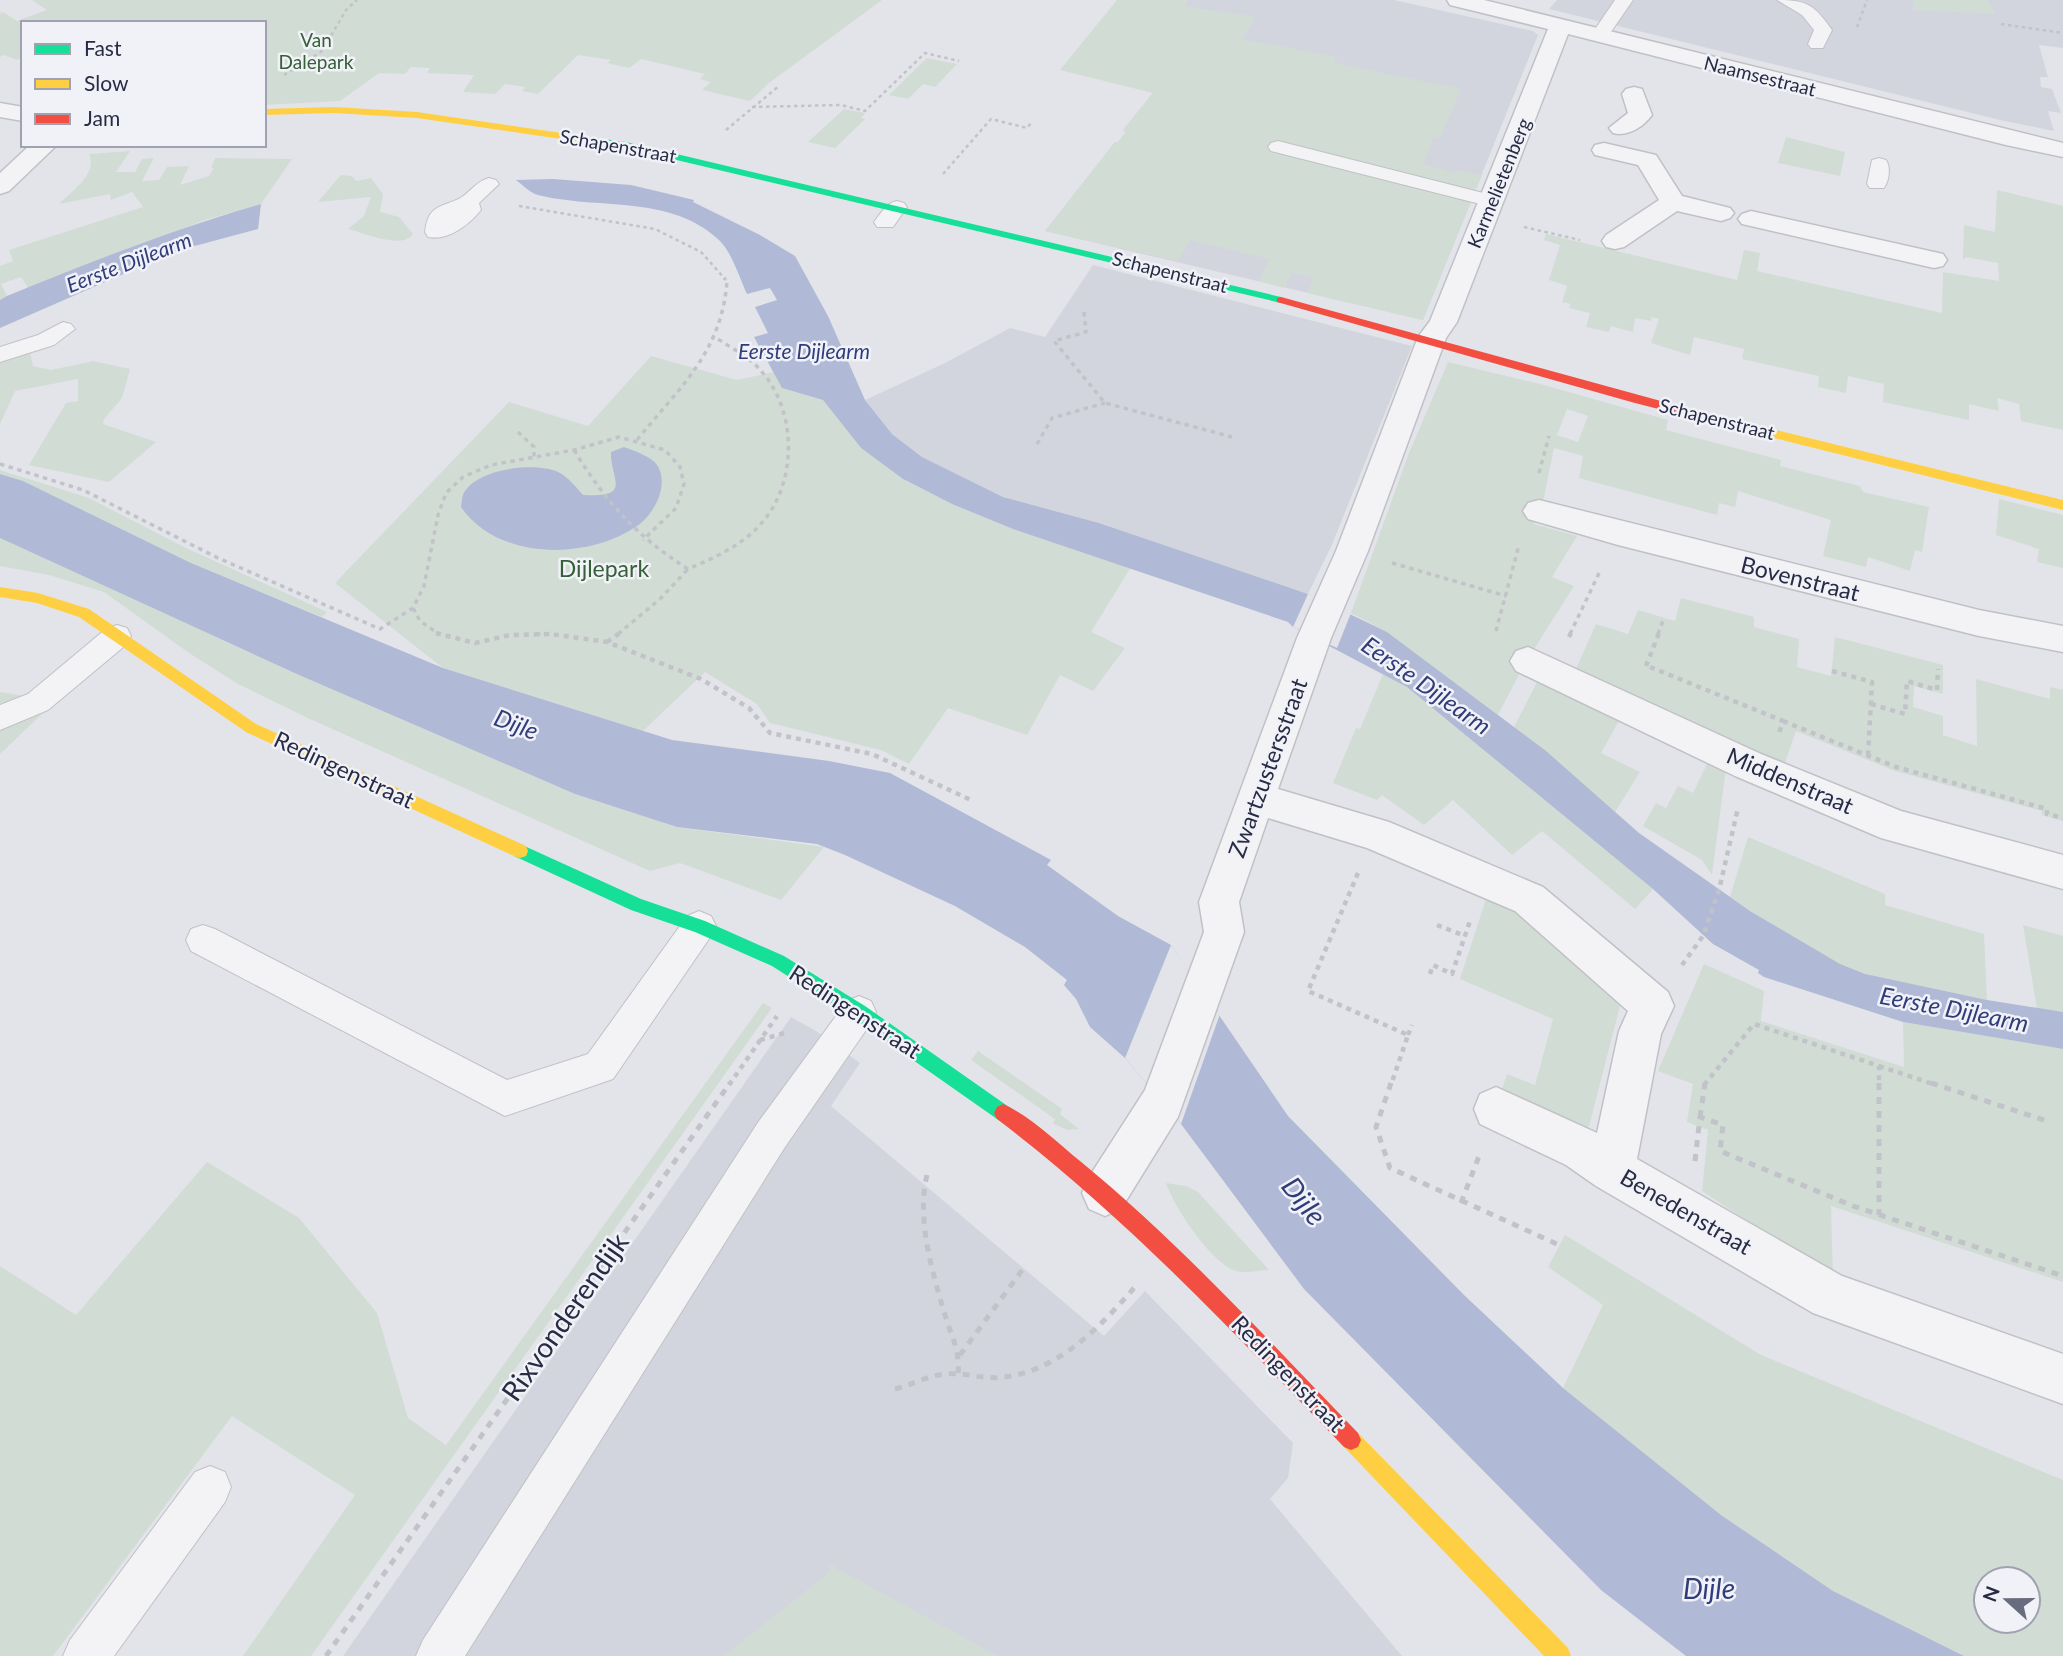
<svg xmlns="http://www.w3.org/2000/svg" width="2063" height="1656" font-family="Lato,sans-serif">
<rect width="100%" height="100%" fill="#e3e4e9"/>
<g fill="#d3d5de">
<path d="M1188,0H1394L1533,31L1538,35L1423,320L1045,231L1115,142H1118L1126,132L1123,130L1153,93L1140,89L1143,68Z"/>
<path d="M1557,0H2063V48L2039,45L2048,77H2040L2041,87L2052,89L2061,113L2048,111L2054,131L2000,120L1549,9Z"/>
<path d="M1093,265L1412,346L1331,547L1308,594L1099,523L1003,497L922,457L892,434L865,400L945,363L1010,328L1045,337Z"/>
<path d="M791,1017L816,1031L860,1063L831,1106L1104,1336L1145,1291L1293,1443L1288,1478L1270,1499L1402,1656H343Z"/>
</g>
<g fill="#d1dcd4" fill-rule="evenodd">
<path d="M32,0H882L769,83L750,101L702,90L711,82L700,79L705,74L641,59L629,68L607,63L611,60L578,55L538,94L522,91L526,87L505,84L495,94L463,92L474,75L427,73L430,68L411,67L405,74L379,73L340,101L264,105V23H23V56L17,60L4,55L0,57V13L3,12L17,21L47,10Z"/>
<path d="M1117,0H1188L1185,6L1256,17L1242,39L1337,57L1334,63L1461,89L1440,138L1434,137L1423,164L1455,173L1457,170L1482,175L1423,320L1307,293L1314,278L1292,273L1284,288L1259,281L1269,259L1190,240L1178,261L1045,231L1115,142H1118L1126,132L1123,130L1153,93L1060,70Z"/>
<path d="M1914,0H1987L1996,14L1912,10Z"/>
<path d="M927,58L957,64L935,87L923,84L908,99L889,95Z"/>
<path d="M844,109L865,113L861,118L865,119L835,148L808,142Z"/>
<path d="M1786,137L1845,152L1840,176L1778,163Z"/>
<path d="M130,151L116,172H135L142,159L154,158L142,181L159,180L167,167L189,166L180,185L209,176L214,168H211L215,158L292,159L261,204L205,220L28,288L21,277L1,284L7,296L0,300V266L13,261L9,250L143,207L132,192L111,200L110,194L59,204C72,191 98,174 89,154Z"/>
<path d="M341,175L351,176L357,181L371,178L383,194L380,212L399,217L413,234C401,250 365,233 348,229L364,216L371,197L318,202Z"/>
<path d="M1997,190L2063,206V430L2021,421L2019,404L1997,398L1999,411L1969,404V420L1883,402L1884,384L1848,376L1846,393L1818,387L1819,376L1742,359L1744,349L1694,337L1690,355L1651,343L1659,319L1651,317V321L1635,318L1633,332L1611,326L1609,332L1586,327L1590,313L1569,308L1571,304L1562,302L1567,286L1549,280L1560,245L1544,240L1546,234L1737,280L1744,250L1760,253L1757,271L1942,313L1943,272L1999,281L1998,263L1966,257L1963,260V256L1964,225L1995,232Z"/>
<path d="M30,353L33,366L51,370L93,361L130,369L122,398L104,419L103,424L156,442L109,482L29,465L66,403L78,401V379L15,391L0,424V363Z"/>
<path d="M651,356L737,380L774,372L782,388L823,400L861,448L906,481L952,504L1013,529L1131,567L1091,632L1125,648L1093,691L1060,675L1027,735L948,708L909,764L881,750L770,723L757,704L705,672L643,731L443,668L335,583L509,402L588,426Z"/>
<path d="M1448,362L1540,384L1668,420L1666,430L1781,460L1780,466L1860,486L1863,492L1929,507L1922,552L1915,550L1910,571L1868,557L1866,567L1823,556L1831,520L1738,491L1735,507L1719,503L1717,515L1579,478L1583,456L1554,448L1544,497L1534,524L1577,536L1552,577L1574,586L1524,665L1498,715L1387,632L1351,613L1409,453ZM1567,409L1588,416L1578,442L1557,435Z"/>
<path d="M0,470L89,498L186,548L327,612L322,617L191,563L23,481L0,474Z"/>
<path d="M1999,499L2063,515V568L2037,562L2039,549L1996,535Z"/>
<path d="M0,538L299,675L575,794L677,827L824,847L781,900L680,863L650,871L310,719L238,684L189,653L104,592L49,575L0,566Z"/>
<path d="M1681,598L1754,617V627L1799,639L1797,667L1831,676L1835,637L1943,665V694L1914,686L1913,707L1943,716V735L1977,746L1976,679L2050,699V687L2063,690V821L2042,815V811L1895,771L1796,731L1784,766L1575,671L1596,624L1628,634L1638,610L1675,621Z"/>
<path d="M1383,674L1407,687L1653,889L1635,909L1542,831L1512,855L1453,800L1424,825L1382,795L1377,800L1333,783L1356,728L1360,729Z"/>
<path d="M1539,678L1621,717L1601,753L1640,772L1615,812L1514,727Z"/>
<path d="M0,692L31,697L47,709L0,754Z"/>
<path d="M1709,760L1726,768L1712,875L1702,860L1643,826L1656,803L1666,808L1678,786L1693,793Z"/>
<path d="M1748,837L1885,894V905L1984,934L1987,1000C1947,991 1904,986 1865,974C1825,962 1765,921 1730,897Z"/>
<path d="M1486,899L1520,913L1621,1002L1587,1134L1500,1095L1507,1074L1535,1085L1553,1019L1460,979Z"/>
<path d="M2023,925L2063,936V1012L2037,1009Z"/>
<path d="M1704,964L1764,991L1761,1021L1904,1067L1903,1022L2063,1049V1282L1831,1206L1833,1277L1702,1191L1708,1130L1687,1122L1693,1084L1658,1071Z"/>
<path d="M763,1003L772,1008L311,1656H243L355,1495L232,1416L53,1656H0V1266L76,1315L207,1162L299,1218L377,1313L408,1418L446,1445Z"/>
<path d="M978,1051L1062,1109L1060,1114L1079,1129L1068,1130L1053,1124L1055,1119L971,1060Z"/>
<path d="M1166,1183L1186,1186L1198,1192L1269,1270C1259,1270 1245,1274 1236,1271C1211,1263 1174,1207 1166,1183Z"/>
<path d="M1565,1235L1761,1355L2063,1480V1656H1964L1833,1591L1721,1515L1563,1388L1603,1305L1548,1267ZM1986,1579H2028V1621H1986Z"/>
<path d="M829,1565H837L836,1568L998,1656H724L831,1571Z"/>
</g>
<g fill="#b0b9d5">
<path d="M553,179L631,185L694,200L693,202L760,235L795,256L828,316L865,400L892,434L922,457L1003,497L1099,523L1308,594L1387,632L1546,751L1639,833L1750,911L1840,964L1865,974L1987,1000L2063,1012V1049L1903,1022L1764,977L1758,973L1759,970L1713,944L1653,889L1407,687L1293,627L1288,622L1013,529L952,504L903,479L861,448L823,400L782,388L754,337L768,333L755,307L777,300L770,288L747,294C740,279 732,253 720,241C672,194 597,210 538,195C530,193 523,185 516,180Z"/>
<path d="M261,204L258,229L176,251L0,328V300L7,296C90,262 174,229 261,204Z"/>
<path d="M624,447C634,451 651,456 657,465C670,484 654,515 637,526C586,561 497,560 461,507C462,501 462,495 465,491C480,468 535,462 558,472C568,477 576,487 583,495C634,498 610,479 611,452Z"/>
<path d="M0,474L23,481L191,563L443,668L672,740L829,761L890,773L1051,860L1047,865L1118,916L1171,945L1288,1116L1464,1295L1563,1388L1721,1515L1833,1591L1964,1656H1686L1601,1590L1304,1289L1181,1124L1125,1058L1090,1027L1076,999L1064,985L1067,980L1025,947L955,906L845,855L817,844L677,827L575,794L299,675L0,538Z"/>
</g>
<g fill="#e3e4e9">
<path d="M1308,594L1351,613L1337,648L1293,627Z"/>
<path d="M1171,945L1220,1014L1181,1124L1125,1058Z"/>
</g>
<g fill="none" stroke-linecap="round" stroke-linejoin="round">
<g stroke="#c0c1c7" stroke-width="2">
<g id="lane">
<path d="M1615,0H1633L1606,39H1594L1591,35Z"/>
<path d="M1777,0C1808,0 1814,5 1832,30L1823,48H1811L1808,44L1814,30L1802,15Z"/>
<path d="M1278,141L1499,197L1502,201L1499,205L1492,207L1271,151L1268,147L1271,143Z"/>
<path d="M1879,158L1886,160C1891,167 1889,181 1884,188H1870L1867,184L1872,160Z"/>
<path d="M489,178L496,180L499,184L479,203L481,210C469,225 448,241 428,237L425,232C428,203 443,208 462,197C472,190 477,181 489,178Z"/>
<path d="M897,201L904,203L907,207L893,227H877L874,222C881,213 886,203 897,201Z"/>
<path d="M63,322L71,324L75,329L54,345L0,362V347L38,335Z"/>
<path d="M117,625L127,628L131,636L127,644L48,710L0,730V705L28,694L107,628Z"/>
<path d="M699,911L711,916L716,926L711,936L613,1079L505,1116L191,951L186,940L191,929L203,925L215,929L507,1080L588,1054L687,916Z"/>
<path d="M859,996L871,1001L876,1012L871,1023L785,1147L465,1656H416L423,1640L759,1121L847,1001Z"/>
<path d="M210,1466L225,1472L231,1487L225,1502L114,1656H63L70,1640L195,1472Z"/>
</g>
</g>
<g stroke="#c0c1c7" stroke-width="3">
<g id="street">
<path d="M1447,0H1484L2063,143V157L2006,145L1568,34L1457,322L1446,338L1368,551L1331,638L1278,789L1389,822L1543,887L1668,992L1674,1006L1661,1034L1637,1159L1842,1276L2063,1354V1404L1813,1313L1596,1186L1566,1165L1480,1124L1474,1109L1480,1094L1496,1087L1597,1133L1619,1031L1628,1011L1515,911L1367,848L1268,818L1239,902L1244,932L1178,1117L1121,1209L1105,1216L1089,1209L1082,1193L1089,1177L1145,1090L1204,932L1199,902L1297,638L1336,551L1418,337L1430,321L1548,29L1450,5Z"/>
<path d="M1634,87L1642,89L1652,115C1643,127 1628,137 1613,133L1609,128L1628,113L1622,94L1626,89Z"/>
<path d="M0,103L23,107V121L0,117Z"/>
<path d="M1604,143L1656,155L1682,196L1730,208L1734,213L1730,218L1721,221L1677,211L1624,247L1615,249L1606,247L1602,241L1606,235L1659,200L1638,165L1595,155L1592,150L1595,145Z"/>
<path d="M30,145H57L9,191L0,194V173Z"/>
<path d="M1751,211L1934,252L1943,254L1947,260L1943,266L1934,268L1742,224L1738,219L1742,214Z"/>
<path d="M1539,500L1979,610L2063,626V652L1979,636L1618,545L1528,519L1523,511L1528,503Z"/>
<path d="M1528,647L1761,754L1901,811L2063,855V889L1881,838L1735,776L1516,671L1510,661L1516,651Z"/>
</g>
</g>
<g stroke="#c1c3c9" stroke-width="2.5" stroke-dasharray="3.5 3.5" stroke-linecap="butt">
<path d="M2001,24L2063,33"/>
<path d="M1857,27L1867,0"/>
<path d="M284,75L322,51L346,10L357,0"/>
<path d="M752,107L841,105L865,111L925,53L959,61"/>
<path d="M726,130L779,86"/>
<path d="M943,174L991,119L1027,128L1032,122"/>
<path d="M519,206L655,229L701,252L726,280"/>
<path d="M1524,227L1580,240"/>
</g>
<g stroke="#c1c3c9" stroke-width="3.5" stroke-dasharray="4.5 4.5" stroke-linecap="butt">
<path d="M1084,312L1086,332L1054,341L1105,403L1232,437"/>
<path d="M518,432L534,447V458"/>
<path d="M637,440C679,388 722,352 727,281L724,278"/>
<path d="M1037,444L1052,418L1105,403"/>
<path d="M574,450C606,502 636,536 688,569C714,558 741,546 760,525C797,485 798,413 762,372C750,357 731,348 715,337"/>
<path d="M0,464L83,490L218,558L380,629L413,608L424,586L438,515L446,493L463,477L491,465L574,450L619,437L665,450L680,467L684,484L676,508L643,540"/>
<path d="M1539,473L1549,436"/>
<path d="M1392,563L1506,596"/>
<path d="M413,608L420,621L439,634"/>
<path d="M1496,631L1519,545"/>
<path d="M536,634H554"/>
<path d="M618,634L660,599L688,569"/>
<path d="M1570,634L1601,569"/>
<path d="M1658,634L1664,618"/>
</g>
<g stroke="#c1c3c9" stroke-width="4.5" stroke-dasharray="5 5" stroke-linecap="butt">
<path d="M436,633L475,643L510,635L551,634L607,642L701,679L749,708L770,733L872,754L973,801"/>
<path d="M1569,637L1571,633"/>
<path d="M607,642L620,633"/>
<path d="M1646,666L1659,633"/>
<path d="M1650,667L1783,721L1779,733"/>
<path d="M1832,671L1872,682L1868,756"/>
<path d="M1871,704L1905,714L1907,681L1937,690L1938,669"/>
<path d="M1783,721L1896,767L2047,809V814L2063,818"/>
<path d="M1358,873L1308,991L1408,1035L1391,1085"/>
<path d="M1437,925L1465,936"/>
<path d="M1682,965L1703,936L1719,890L1738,808"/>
<path d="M1430,974L1433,965L1452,974L1470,921"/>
<path d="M1408,1035L1412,1025"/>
<path d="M760,1040L788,1032"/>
<path d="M1879,1066L1936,1085"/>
<path d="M729,1085L777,1016"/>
<path d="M1704,1085L1754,1024L1879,1066V1085"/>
</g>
<g stroke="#c1c3c9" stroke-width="5" stroke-dasharray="7 7" stroke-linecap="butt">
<path d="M1391,1083L1376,1127L1390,1168L1559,1245"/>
<path d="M1879,1083V1215"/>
<path d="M1931,1083L2050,1122"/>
<path d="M1700,1117L1705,1083"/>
<path d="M1695,1161L1700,1117L1723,1125L1720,1151L1853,1206L2063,1276"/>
<path d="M927,1175C916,1220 933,1275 946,1318C953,1341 960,1350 958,1375"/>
<path d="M1461,1203L1479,1156"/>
<path d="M960,1355L1023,1269"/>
<path d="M895,1389C912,1385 929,1375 946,1374C966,1372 983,1380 1005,1377C1059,1370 1100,1327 1134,1288"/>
<path d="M326,1656L730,1083"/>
</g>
<use href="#lane" fill="#f3f3f5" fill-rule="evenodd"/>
<use href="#street" fill="#f3f3f5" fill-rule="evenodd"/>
<g fill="#16e098" fill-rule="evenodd">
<path d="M589,137L626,142L1281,297L1287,300L1281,303L626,148L585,142L584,140Z"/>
<path d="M520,844L641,899L705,921L784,956L865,1006L1009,1107L1012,1113L1009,1119L1003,1122L997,1119L853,1018L772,966L695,932L631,910L514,856L512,851L514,846Z"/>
</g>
<g fill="#ffcf43" fill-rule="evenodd">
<path d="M334,107L417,112L589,137L594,140L589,143L417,118L334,113L264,115V109Z"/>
<path d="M1686,408L2063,500V510L1682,415V409Z"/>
<path d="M0,587L38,593L89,609L256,724L526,846L528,851L526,856L520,858L514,856L246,732L79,617L37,603L0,597Z"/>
<path d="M1351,1430L1358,1433L1568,1648L1571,1656H1544L1344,1447L1341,1440L1344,1433Z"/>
</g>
<g fill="#f24e42" fill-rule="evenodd">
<path d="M1281,297L1690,409L1692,412L1686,416L1635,403L1277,302V298Z"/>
<path d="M1003,1104C1029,1115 1058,1143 1080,1161C1180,1243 1268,1340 1358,1433L1361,1440L1358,1447L1351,1450L1344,1447C1233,1332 1125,1216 997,1119L994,1113L997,1107Z"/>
</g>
</g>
<g text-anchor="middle" stroke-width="5" stroke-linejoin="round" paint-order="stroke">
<g font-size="19" fill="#356038" stroke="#f1f2f8">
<text x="316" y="47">Van<tspan x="316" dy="22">Dalepark</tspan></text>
</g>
<g font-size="19" fill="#282b44" stroke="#f1f2f8">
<text transform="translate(1760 76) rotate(14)" y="7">Naamsestraat</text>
<text transform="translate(618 146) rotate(10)" y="7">Schapenstraat</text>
<text transform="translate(1499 183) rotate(-68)" y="7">Karmelietenberg</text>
<text transform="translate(1170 272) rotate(14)" y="7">Schapenstraat</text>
<text transform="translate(1717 419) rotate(14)" y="7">Schapenstraat</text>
</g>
<g font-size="21" font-style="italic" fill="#303d7a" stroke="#f1f2f8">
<text transform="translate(129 263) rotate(-21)" y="7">Eerste Dijlearm</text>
<text x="804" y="359">Eerste Dijlearm</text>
</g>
<g font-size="23" fill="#356038" stroke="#f1f2f8">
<text x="604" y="577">Dijlepark</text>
</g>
<g font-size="23" fill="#282b44" stroke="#f1f2f8">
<text transform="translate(1800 579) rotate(14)" y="8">Bovenstraat</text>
<text transform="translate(1268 768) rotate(-70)" y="8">Zwartzustersstraat</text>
<text transform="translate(344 770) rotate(25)" y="8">Redingenstraat</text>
<text transform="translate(1790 781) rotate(23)" y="8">Middenstraat</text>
<text transform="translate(855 1012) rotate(33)" y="8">Redingenstraat</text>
<text transform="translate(1686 1212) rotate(30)" y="8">Benedenstraat</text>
<text transform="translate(1288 1374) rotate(46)" y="8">Redingenstraat</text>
</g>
<g font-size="24" font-style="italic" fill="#303d7a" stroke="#f1f2f8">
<text transform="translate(1426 686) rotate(35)" y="8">Eerste Dijlearm</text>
<text transform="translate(516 725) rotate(21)" y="8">Dijle</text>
<text transform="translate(1954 1010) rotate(11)" y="8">Eerste Dijlearm</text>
</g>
<g font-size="28" font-style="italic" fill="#303d7a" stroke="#f1f2f8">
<text transform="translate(1304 1201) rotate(52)" y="10">Dijle</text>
<text x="1709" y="1599">Dijle</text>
</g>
<g font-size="28" fill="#282b44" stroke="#f1f2f8">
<text transform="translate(565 1317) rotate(-55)" y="10">Rixvonderendijk</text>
</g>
</g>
<rect x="21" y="21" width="245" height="126" fill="#f1f2f8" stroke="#a1a2b0" stroke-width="2"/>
<rect x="35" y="44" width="35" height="10" fill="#16e098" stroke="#a1a2b0" stroke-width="2"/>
<text x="84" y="56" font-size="21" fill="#282b44">Fast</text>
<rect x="35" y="79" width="35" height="10" fill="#ffcf43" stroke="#a1a2b0" stroke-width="2"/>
<text x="84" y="91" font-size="21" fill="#282b44">Slow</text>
<rect x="35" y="114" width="35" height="10" fill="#f24e42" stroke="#a1a2b0" stroke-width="2"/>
<text x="84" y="126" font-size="21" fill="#282b44">Jam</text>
<g transform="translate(2007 1600) rotate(291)"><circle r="33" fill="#f1f2f8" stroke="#a1a2b0" stroke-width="2"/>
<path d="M0-5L12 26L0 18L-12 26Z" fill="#696c7e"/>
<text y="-10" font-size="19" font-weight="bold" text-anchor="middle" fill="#282b44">N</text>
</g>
</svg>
